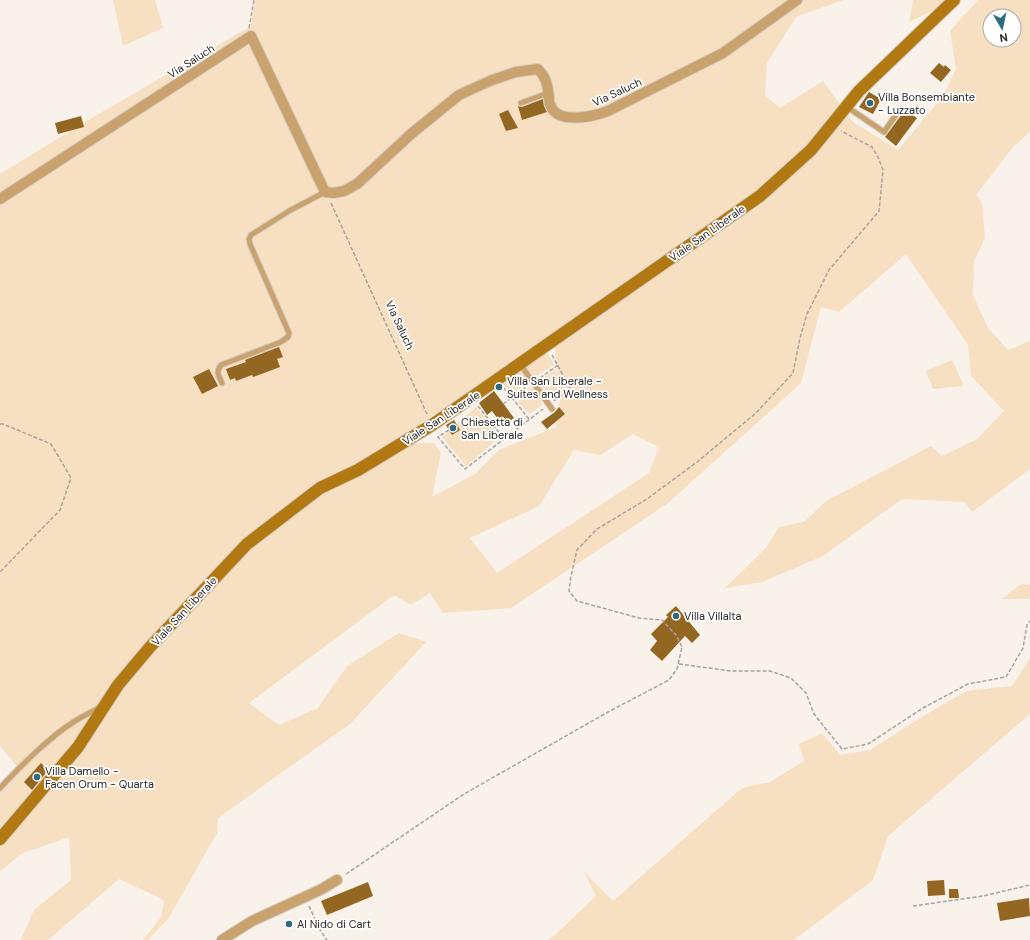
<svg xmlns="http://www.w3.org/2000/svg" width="1030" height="940" font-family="'DM Sans',sans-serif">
<rect width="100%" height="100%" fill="#f9f2ea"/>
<g fill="#f7dfc1" fill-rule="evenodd">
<path d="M113,0H155L163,28L123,46Z"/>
<path d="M255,0H843L796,17L767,63L765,96L780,108L823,81L853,122L898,150L943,96L956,69L950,31L978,0H1030V132L1013,147L976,195L982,202L985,238L974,261L973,295L988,328L1008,350L1030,341V469L972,512L965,502L902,499L823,556L762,582L725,588L766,548L779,527L804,522L826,501L931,446L942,456L977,439L1004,411L971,376L968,345L906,254L839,312L821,307L801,383L668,503L511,608L443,613L430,593L411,605L394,595L249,703L279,725L318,708L347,666L399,633L426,642L350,724L218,818L217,833L168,919L148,940H143L161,917L164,900L119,879L48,940H21L34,910L71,880L69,837L21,854L0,872V789L19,769L0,746V174L95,116L251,26ZM990,16H1014V40H990ZM553,334L558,373L555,369L536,383L549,399L561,391L556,427L499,450L475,474L432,497L441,453L434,443L401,444L432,425L429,418L426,419L442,410L452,411ZM633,434L659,447L649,473L497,573L470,538L539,506L574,450L600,455Z"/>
<path d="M913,0H944L938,8L909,22Z"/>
<path d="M546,350L554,365L535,377L526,368V363Z"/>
<path d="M952,360L964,386L933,389L926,371Z"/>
<path d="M517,371L520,372L521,371L528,382L515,392L513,391H509L501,382Z"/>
<path d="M531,387L543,404L530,414L519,404V399L518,397Z"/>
<path d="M476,407L500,437L466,466L442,437Z"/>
<path d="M1021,584L1030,585V597L1029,599H1002Z"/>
<path d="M1030,658V714L888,836L873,880L794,940H548L554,936L596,896L584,872L613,901L742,788L770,782L804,761L799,744L822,733L840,755L870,750L925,715L966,691L1012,686Z"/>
</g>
<g fill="#936722">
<path d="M939,63L944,67L945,65L951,70L941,82L930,73Z"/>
<path d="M869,92L881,99L873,114L859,107Z"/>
<path d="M543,99L544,106L547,112L522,120L518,106L522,107Z"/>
<path d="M508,110L518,128L506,131L499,114Z"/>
<path d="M905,110L917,118L896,146L885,137Z"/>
<path d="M81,116L84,127L58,134L55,123Z"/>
<path d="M279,347L283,357L277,359L280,367L253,377L252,375L236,381L235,378L230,380L226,369L246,362L245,360Z"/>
<path d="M209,369L218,386L202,394L193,377Z"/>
<path d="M494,391L514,418L503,426L492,411L487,415L479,403Z"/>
<path d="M559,407L565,414L547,429L541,422L555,412Z"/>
<path d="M454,420L460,430L452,435L446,425Z"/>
<path d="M676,606L700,635L692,643L685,636L662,661L650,650L657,641L651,634L668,617L666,615Z"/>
<path d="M41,763L48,770L32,790L24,782Z"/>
<path d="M944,880L945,895L928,896L927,881Z"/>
<path d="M368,882L373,896L327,915L321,901Z"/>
<path d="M949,889H958L959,898H949Z"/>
<path d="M1029,898L1030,916L1000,921L997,903Z"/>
</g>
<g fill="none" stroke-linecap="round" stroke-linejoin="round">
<g stroke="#d4cdc6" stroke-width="7">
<g id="lane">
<path d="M521,103L548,93"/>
<path d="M847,107L884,132L898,112"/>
<path d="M520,364L552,409"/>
<path d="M222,383C218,375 216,371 221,365L281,342L288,337L289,333L250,244L249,239L251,235L289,211L325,192"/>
<path d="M0,788C21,766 49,737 75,721C83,716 92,712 100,707"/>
</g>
</g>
<g stroke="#d4cdc6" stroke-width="12">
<g id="street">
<path d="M0,199L251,36L325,192L333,193L344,191L357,184L411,134L459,95L492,80L516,72L538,69C547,79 547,84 549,97C549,100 549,104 551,106C558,125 595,116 608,111L723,53L797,0"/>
<path d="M222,940L252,921L320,890L337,880"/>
</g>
</g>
<g stroke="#d4cdc6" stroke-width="14">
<path id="secondary" d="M0,839L78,747L118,685L150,647L247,544L320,488L358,470L432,425L760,196L811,150L859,91L954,0"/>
</g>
<g stroke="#a8a39d" stroke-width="1.5" stroke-dasharray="4 2" stroke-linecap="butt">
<path d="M249,28L254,0"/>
<path d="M331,203L427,414"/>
<path d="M552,355L570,388L554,401"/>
<path d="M540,378L558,365"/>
<path d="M504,388L529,419"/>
<path d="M503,404L528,386"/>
<path d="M478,406L504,439"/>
<path d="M0,424H3L51,444L71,478L60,510L0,572"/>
<path d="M449,430L438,437L465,469L543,409"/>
<path d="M679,664L731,671H770L791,678L806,693L814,714L842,749L868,744L923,708L968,684L1006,677L1023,648L1027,625L1030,621"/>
<path d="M346,874L464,794L608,712L669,680L677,669L682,647L676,635L662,620L639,618L577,601L569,591L571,576L577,550L597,529L647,499L697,462L756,413L793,373L800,338L807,314L829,270L879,211L883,170L878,157L872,147L841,131"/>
<path d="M309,906L320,930L327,940"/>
<path d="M913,906L983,896L1030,885"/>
</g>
<use href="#lane" stroke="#c9a26d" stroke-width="5"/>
<use href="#street" stroke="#c9a26d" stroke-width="10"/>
<use href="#secondary" stroke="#b27812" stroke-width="12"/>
</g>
<g fill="#2d6b81" stroke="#fff" stroke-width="1.5">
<circle cx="870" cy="103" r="4"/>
<circle cx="499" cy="387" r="4"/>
<circle cx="453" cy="428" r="4"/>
<circle cx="676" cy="616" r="4"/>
<circle cx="37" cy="777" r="4"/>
<circle cx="289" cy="924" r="4"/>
</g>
<g text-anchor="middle" stroke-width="3.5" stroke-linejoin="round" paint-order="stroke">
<g font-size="11" fill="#292623" stroke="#fff">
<text transform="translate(191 61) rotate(-33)" y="4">Via Saluch</text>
<text transform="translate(617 92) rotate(-25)" y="4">Via Saluch</text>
<text transform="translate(707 233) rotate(-35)" y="4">Viale San Liberale</text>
<text transform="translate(400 325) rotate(65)" y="4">Via Saluch</text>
<text transform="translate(441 418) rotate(-33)" y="4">Viale San Liberale</text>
<text transform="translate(184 611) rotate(-47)" y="4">Viale San Liberale</text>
</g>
<g font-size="11" fill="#292623" stroke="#fff" text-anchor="start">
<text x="878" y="101">Villa Bonsembiante<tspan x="878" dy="13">- Luzzato</tspan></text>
<text x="507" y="385">Villa San Liberale -<tspan x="507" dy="13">Suites and Wellness</tspan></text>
<text x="461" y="426">Chiesetta di<tspan x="461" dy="13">San Liberale</tspan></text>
<text x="684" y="620">Villa Villalta</text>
<text x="45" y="775">Villa Damello -<tspan x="45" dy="13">Facen Orum - Quarta</tspan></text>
<text x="297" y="928">Al Nido di Cart</text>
</g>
</g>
<g transform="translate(1002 28) rotate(171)"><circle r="19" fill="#ffffff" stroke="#a9a8a7"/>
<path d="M0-3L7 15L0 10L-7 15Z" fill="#2d6b81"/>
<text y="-6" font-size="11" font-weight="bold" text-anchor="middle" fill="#292623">N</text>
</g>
</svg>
